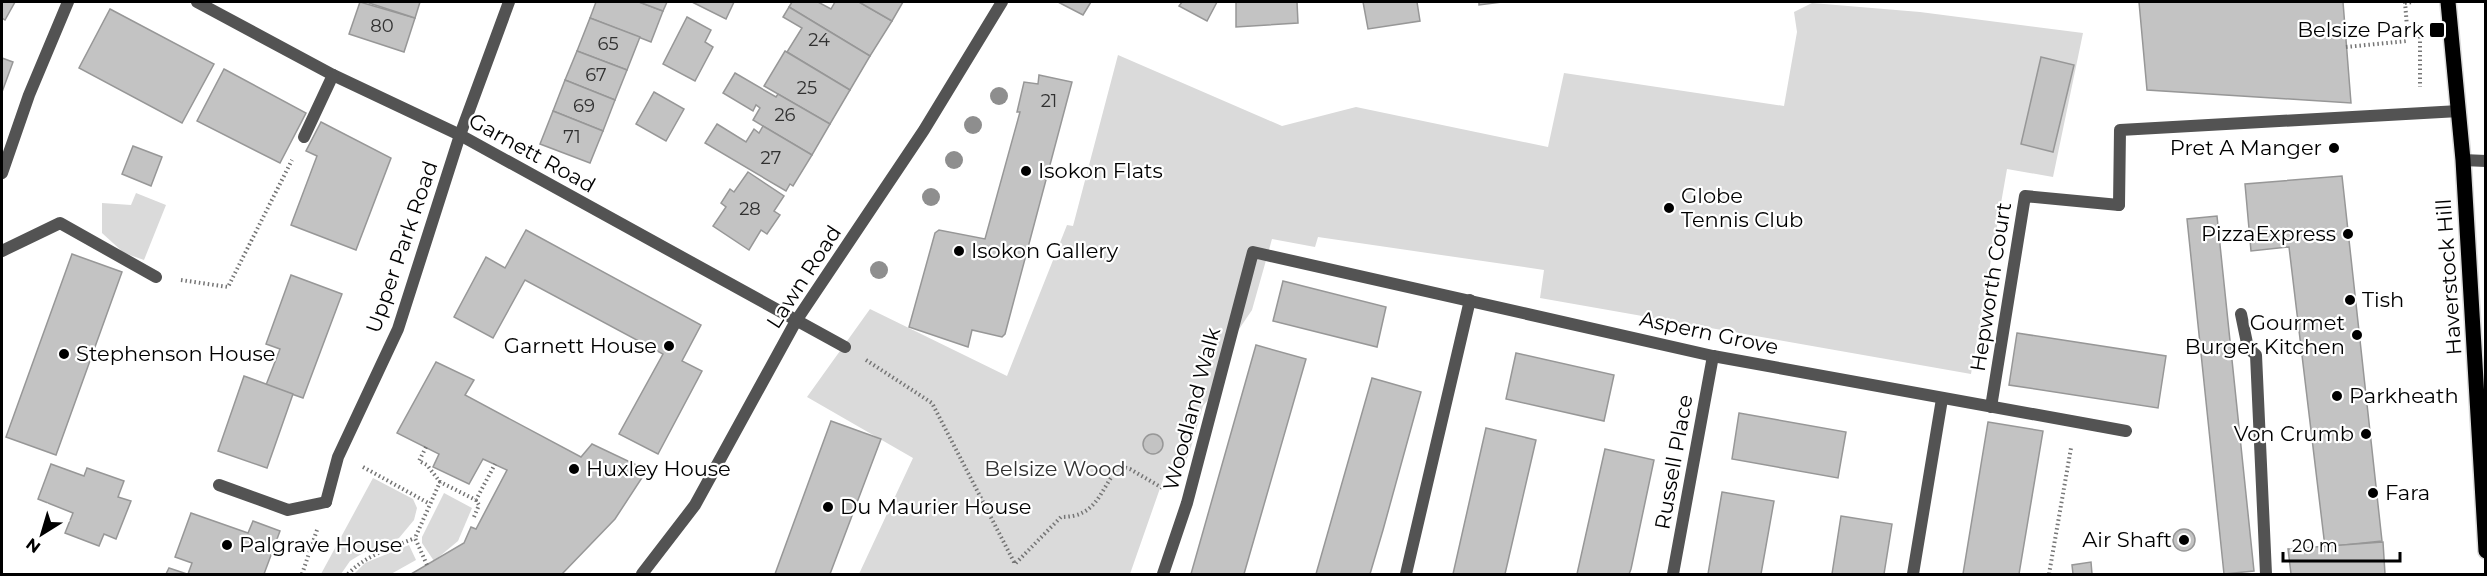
<svg xmlns="http://www.w3.org/2000/svg" width="2487" height="576" font-family="Montserrat,sans-serif">
<rect width="100%" height="100%" fill="#fff"/>
<g fill="#dadada">
<path d="M1812,3L1920,12L2083,33L2053,177L2007,169L1971,374L1540,298L1544,270L1318,237L1315,247L1272,239L1252,310L1229,344L1217,388L1203,406L1189,454L1183,466L1165,474L1130,574H859L913,458L807,397L870,309L1007,376L1067,225L1073,226L1118,55L1282,126L1356,107L1548,147L1564,73L1784,106L1797,32L1794,12Z"/>
<path d="M136,193L166,205L144,260L124,253L102,233V203L131,205Z"/>
<path d="M373,478L413,499L417,508L414,520L399,538L363,553L350,561L341,574H321Z"/>
<path d="M444,493L472,508L458,541L434,561L422,543V537Z"/>
<path d="M409,545L416,560L391,574H354L365,563Z"/>
</g>
<g fill="#c3c3c3" stroke="#979797" stroke-width="1.5">
<path d="M2,2H15L5,20L2,18Z"/>
<path d="M360,2L415,18L404,52L349,34Z"/>
<path d="M366,2H420L415,18Z"/>
<path d="M596,2H639L663,11L651,42L590,18Z"/>
<path d="M639,2H667L663,11Z"/>
<path d="M692,2H734L726,19Z"/>
<path d="M792,2H818L831,9L835,2H859L892,21L870,56L789,7Z"/>
<path d="M859,2H903L892,21Z"/>
<path d="M1058,2H1091L1083,15Z"/>
<path d="M1182,2H1217L1207,21L1179,6Z"/>
<path d="M1236,2H1297L1298,23L1236,27Z"/>
<path d="M1363,2H1417L1420,21L1368,29Z"/>
<path d="M1479,2H1502L1479,5Z"/>
<path d="M2139,2H2343L2351,103L2147,90Z"/>
<path d="M789,7L870,56L850,90L787,52L802,28L783,17Z"/>
<path d="M110,9L214,64L182,123L79,68Z"/>
<path d="M687,17L711,30L705,42L713,47L695,81L663,64Z"/>
<path d="M590,18L640,37L627,70L577,51Z"/>
<path d="M577,51L627,70L615,100L565,80Z"/>
<path d="M785,51L850,90L830,124L764,86Z"/>
<path d="M2041,57L2074,65L2053,152L2021,144Z"/>
<path d="M2,58L13,62L2,92Z"/>
<path d="M224,69L306,113L280,163L197,121Z"/>
<path d="M735,73L776,97L778,94L830,124L812,155L753,120L760,108L756,105L753,111L723,93Z"/>
<path d="M1039,75L1072,82L1005,334L1002,337L972,330L968,347L909,327L935,233L939,230L985,239L1020,112H1017L1024,82L1038,84Z"/>
<path d="M565,80L615,100L603,131L553,111Z"/>
<path d="M654,92L684,109L666,141L636,124Z"/>
<path d="M553,111L603,131L590,163L540,144Z"/>
<path d="M321,122L391,158L356,250L291,225L317,156L306,151Z"/>
<path d="M717,124L746,142L754,129L759,133L763,126L812,155L793,186L790,184L786,191L705,143Z"/>
<path d="M133,146L162,157L151,186L122,174Z"/>
<path d="M748,172L784,196L774,211L780,215L767,234L761,230L749,250L713,226L726,207L721,203L730,189L734,192Z"/>
<path d="M2342,176L2382,541L2325,547L2289,247L2251,251L2245,184Z"/>
<path d="M2217,216L2254,571L2224,574L2187,219Z"/>
<path d="M526,230L701,325L682,361L702,371L658,454L619,434L663,354L525,280L493,338L454,317L486,257L505,268Z"/>
<path d="M72,254L122,272L56,455L6,437Z"/>
<path d="M291,275L342,294L303,398L266,385L280,349L266,344Z"/>
<path d="M1283,281L1386,307L1377,347L1273,321Z"/>
<path d="M2017,333L2166,356L2158,408L2009,385Z"/>
<path d="M1256,345L1306,359L1244,574H1191Z"/>
<path d="M1516,353L1614,375L1604,421L1506,399Z"/>
<path d="M436,362L474,380L465,395L581,457L592,444L647,470L615,519L562,574H411L464,543L471,527L476,529L507,470L483,459L469,484L433,467L439,454L397,433Z"/>
<path d="M244,376L293,394L267,468L218,451Z"/>
<path d="M1372,378L1421,392L1383,530L1370,574H1316Z"/>
<path d="M1739,413L1846,432L1838,478L1732,459Z"/>
<path d="M831,421L881,439L830,574H775Z"/>
<path d="M1988,422L2043,431L2019,574H1963Z"/>
<path d="M1486,428L1536,440L1505,574H1453Z"/>
<circle cx="1153" cy="444" r="10"/>
<path d="M1605,449L1654,460L1631,569L1629,574H1577Z"/>
<path d="M51,464L84,476L87,468L124,481L118,497L131,501L116,539L104,534L99,546L65,533L73,513L38,499Z"/>
<path d="M1722,492L1774,501L1761,574H1708Z"/>
<path d="M191,513L248,533L253,521L280,531L264,574H188L192,563L175,557Z"/>
<path d="M1841,516L1892,524L1884,574H1832Z"/>
<circle cx="2184" cy="540" r="11"/>
<path d="M2383,542L2385,574H2291L2288,549Z"/>
<path d="M2091,562L2092,574H2073L2072,565Z"/>
<path d="M169,568L187,574H166Z"/>
</g>
<g fill="none" stroke-linecap="round" stroke-linejoin="round">
<g stroke="#dbdbdb" stroke-width="18">
<path id="primary" d="M2448,2L2463,160L2486,551"/>
</g>
<g stroke="#757575" stroke-width="4" stroke-dasharray="1.5 3" stroke-linecap="butt">
<path d="M2405,2L2407,27H2420"/>
<path d="M2405,3L2414,2"/>
<path d="M2420,28V87"/>
<path d="M2346,47L2407,41"/>
<path d="M181,280L228,287L292,160"/>
<path d="M866,360L932,403L1015,564L1061,517C1099,517 1099,489 1120,466L1130,469L1164,489"/>
<path d="M426,447L419,461L427,465L440,482"/>
<path d="M363,467L430,504"/>
<path d="M474,517L479,505L476,500"/>
<path d="M427,565L415,538L440,482L476,500L495,464"/>
<path d="M302,574L317,530"/>
<path d="M348,574C366,555 391,548 415,538"/>
<path d="M2049,574L2071,448"/>
</g>
<g stroke="#535353" stroke-width="12">
<path d="M2119,205L2120,130L2459,111"/>
<path d="M2241,314L2248,348L2256,355L2266,574"/>
<path d="M219,485L288,510L326,502"/>
</g>
<g stroke="#535353" stroke-width="12">
<path d="M197,2L333,75L460,135L845,347"/>
<path d="M304,137L333,75"/>
<path d="M2463,160L2486,161"/>
<path d="M2,173L29,95L68,2"/>
<path d="M2,251L60,223L156,277"/>
<path d="M1991,407L2025,196L2119,205"/>
<path d="M326,502L338,457L398,329L460,135L509,2"/>
<path d="M642,574L695,505L796,321L924,130L1002,2"/>
<path d="M1163,574L1187,503L1253,252L1713,356L2126,431"/>
<path d="M1406,574L1470,300"/>
<path d="M1673,574L1713,356"/>
<path d="M1913,574L1942,399"/>
</g>
<use href="#primary" stroke="#000" stroke-width="15"/>
</g>
<g fill="#8e8e8e">
<circle cx="999" cy="96" r="9"/>
<circle cx="973" cy="125" r="9"/>
<circle cx="954" cy="160" r="9"/>
<circle cx="931" cy="197" r="9"/>
<circle cx="879" cy="270" r="9"/>
</g>
<g fill="#000" stroke="#fff" stroke-width="2">
<rect x="2429" y="22" width="16" height="16" rx="3"/>
<circle cx="2334" cy="148" r="6"/>
<circle cx="1026" cy="171" r="6"/>
<circle cx="1669" cy="208" r="6"/>
<circle cx="2348" cy="234" r="6"/>
<circle cx="959" cy="251" r="6"/>
<circle cx="2350" cy="300" r="6"/>
<circle cx="2357" cy="335" r="6"/>
<circle cx="669" cy="346" r="6"/>
<circle cx="64" cy="354" r="6"/>
<circle cx="2337" cy="396" r="6"/>
<circle cx="2366" cy="434" r="6"/>
<circle cx="574" cy="469" r="6"/>
<circle cx="2373" cy="493" r="6"/>
<circle cx="828" cy="507" r="6"/>
<circle cx="2184" cy="540" r="6"/>
<circle cx="227" cy="545" r="6"/>
</g>
<g text-anchor="middle" stroke-width="4.5" stroke-linejoin="round" paint-order="stroke">
<g font-size="18" fill="#313131">
<text x="382" y="32">80</text>
<text x="819" y="46">24</text>
<text x="608" y="50">65</text>
<text x="596" y="81">67</text>
<text x="807" y="94">25</text>
<text x="1049" y="107">21</text>
<text x="584" y="112">69</text>
<text x="785" y="121">26</text>
<text x="572" y="143">71</text>
<text x="771" y="164">27</text>
<text x="750" y="215">28</text>
</g>
<g font-size="21" fill="#000" stroke="#fff" text-anchor="start">
<text x="2424" y="37" text-anchor="end">Belsize Park</text>
<text x="2322" y="155" text-anchor="end">Pret A Manger</text>
<text x="1038" y="178">Isokon Flats</text>
<text x="1681" y="203">Globe<tspan x="1681" dy="24">Tennis Club</tspan></text>
<text x="2336" y="241" text-anchor="end">PizzaExpress</text>
<text x="971" y="258">Isokon Gallery</text>
<text x="2362" y="307">Tish</text>
<text x="2345" y="330" text-anchor="end">Gourmet<tspan x="2345" dy="24">Burger Kitchen</tspan></text>
<text x="657" y="353" text-anchor="end">Garnett House</text>
<text x="76" y="361">Stephenson House</text>
<text x="2349" y="403">Parkheath</text>
<text x="2354" y="441" text-anchor="end">Von Crumb</text>
<text x="586" y="476">Huxley House</text>
<text x="2385" y="500">Fara</text>
<text x="840" y="514">Du Maurier House</text>
<text x="2172" y="547" text-anchor="end">Air Shaft</text>
<text x="239" y="552">Palgrave House</text>
</g>
<g font-size="21" fill="#000" stroke="#fff">
<text transform="translate(532 153) rotate(29)" y="7">Garnett Road</text>
<text transform="translate(402 247) rotate(-71)" y="7">Upper Park Road</text>
<text transform="translate(804 277) rotate(-57)" y="7">Lawn Road</text>
<text transform="translate(2449 277) rotate(-94)" y="7">Haverstock Hill</text>
<text transform="translate(1991 287) rotate(-81)" y="7">Hepworth Court</text>
<text transform="translate(1709 333) rotate(12)" y="7">Aspern Grove</text>
<text transform="translate(1192 409) rotate(-75)" y="7">Woodland Walk</text>
<text transform="translate(1674 462) rotate(-80)" y="7">Russell Place</text>
</g>
<g font-size="21" fill="#313131" stroke="#fff">
<text x="1055" y="476">Belsize Wood</text>
</g>
</g>
<rect width="2487" height="576" fill="none" stroke="#000000" stroke-width="6"/>
<g transform="translate(42 534) rotate(217)" stroke="#ffffff" stroke-width="4.5" paint-order="stroke">
<path d="M0-4.5L10 22L0 15L-10 22Z" fill="#000000"/>
<text y="-9" font-size="16" font-weight="bold" text-anchor="middle" fill="#000000">N</text>
</g>
<path d="M2283 552v9h117v-9" fill="none" stroke="#000000" stroke-width="3"/>
<text x="2292" y="552" font-size="18" fill="#000000" stroke="#ffffff" stroke-width="4.5" paint-order="stroke">20 m</text>
</svg>
